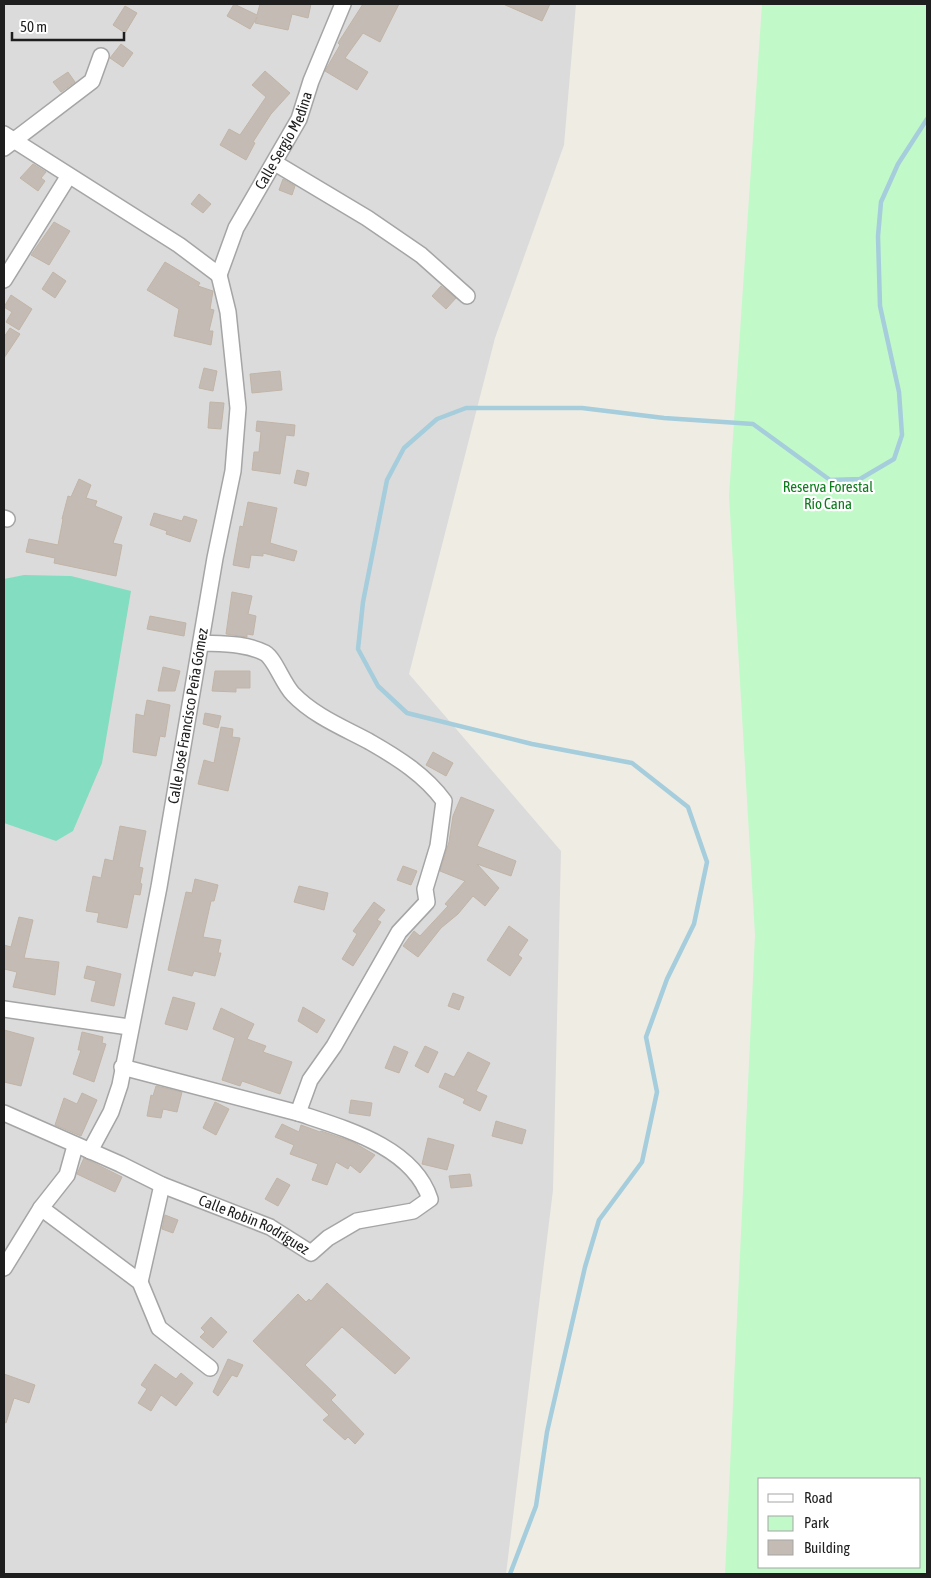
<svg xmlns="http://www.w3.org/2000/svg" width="931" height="1578" font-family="'Asap Condensed',sans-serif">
<rect width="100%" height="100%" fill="#efece4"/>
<path fill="#dcdbdb" d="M4,4H576L564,145L495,338L409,674L561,851L553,1190L506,1574H4Z"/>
<path fill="#c2f9c9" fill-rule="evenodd" d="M762,4H927V1574H725L755,935L729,496ZM760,1479H920V1567H760Z"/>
<path fill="#83ddc0" d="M24,575L71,576L131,591L102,763L73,831L56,841L4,823V579Z"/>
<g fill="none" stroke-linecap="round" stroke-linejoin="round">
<path stroke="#a5cddc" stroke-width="4.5" d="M510,1574L536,1506L547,1432L585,1267L599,1220L642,1162L657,1092L646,1037L667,979L694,924L707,862L688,807L632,763L532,744L407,713L378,686L358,649L363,602L387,480L404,448L437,419L466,408H582L664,418L753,424L830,480L860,479L894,459L902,435L899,392L880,306L878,236L881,202L898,164L927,119"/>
</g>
<g fill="#c4bcb4" stroke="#c1b4a7">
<path d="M234,4L257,15L260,4H311L308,18L292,14L288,30L255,23L257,17L250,29L227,16Z"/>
<path d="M363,4H399L380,42L363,33L345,58L368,72L357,90L325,71L340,45L338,43Z"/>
<path d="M503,4H550L542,21Z"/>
<path d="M125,6L137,13L125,33L113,25Z"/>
<path d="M121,44L133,53L123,67L110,58Z"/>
<path d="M265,71L290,93L271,114L253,142L255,143L246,160L220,145L229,129L240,135L266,97L252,85Z"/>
<path d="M68,72L75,82L61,92L53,82Z"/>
<path d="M33,164L46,172L41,178L45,181L38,191L20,178Z"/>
<path d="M283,179L295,186L292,195L279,190Z"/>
<path d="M199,194L211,204L203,213L191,204Z"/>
<path d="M54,222L70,231L49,265L31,255Z"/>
<path d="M165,262L200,283L198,286L213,291L210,309L214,310L209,331H213L211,345L174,336L179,309L147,290Z"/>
<path d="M53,272L66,281L55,298L42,289Z"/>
<path d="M441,286L456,298L446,309L432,296Z"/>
<path d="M11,295L32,309L19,330L6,322L12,312L4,307Z"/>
<path d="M10,328L20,334L4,358V337Z"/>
<path d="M204,368L217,371L213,391L199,388Z"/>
<path d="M280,371L282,390L252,393L250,374Z"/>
<path d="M210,402L224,403L221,429L208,428Z"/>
<path d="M257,421L295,425L294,436L286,435L280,474L252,470L254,452H259L261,432L256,431Z"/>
<path d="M297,470L309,473L306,486L294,483Z"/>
<path d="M79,479L91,485L86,498L97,501L95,506L122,517L113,543L122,545L116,576L54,563L55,558L26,552L29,539L58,545L63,519H62L68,496L71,497Z"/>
<path d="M248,502L277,508L270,543L297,551L294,561L263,553V556L251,555L249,568L233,565L240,526L243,527Z"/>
<path d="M154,513L182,521L184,516L197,520L190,542L166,534L167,531L150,525Z"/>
<path d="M232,592L252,596L248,614L256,616L253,635L247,634V637L226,634Z"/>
<path d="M150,616L186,623L184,636L147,629Z"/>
<path d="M163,667L180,671L175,691H158Z"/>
<path d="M215,671H250V688H236V692L212,691Z"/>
<path d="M147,700L170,705L165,737L160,736L156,756L133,752L136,714L144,716Z"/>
<path d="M205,713L221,716L218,728L203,724Z"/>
<path d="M221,727L233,729L232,737L240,738L228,791L198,784L204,760L214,763Z"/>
<path d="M433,752L453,763L446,776L426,765Z"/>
<path d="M461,797L494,810L477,846L516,861L511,876L477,864L499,888L485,906L473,896L458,914L441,928L418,957L403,946L414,931L420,936L448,906L445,904L465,881L440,871L449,842L453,816Z"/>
<path d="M120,826L146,831L139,867L143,868L140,883L142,884L140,895L134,894L127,928L97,922L99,913L86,911L93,876L101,878L105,859L113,861Z"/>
<path d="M403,866L417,871L411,885L397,880Z"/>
<path d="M195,879L218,885L214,901H211L203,937L221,940L218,953H221L215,976L194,971L192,976L168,970L186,892L192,893Z"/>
<path d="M299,886L328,893L324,910L294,902Z"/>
<path d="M374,902L385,910L377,920L381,922L353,966L342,959L357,934L353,931Z"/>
<path d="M19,917L33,920L24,958L59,962L55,995L13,987L17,972L4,969V945L11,947Z"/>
<path d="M509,926L528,940L518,955L522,958L510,976L487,960Z"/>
<path d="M87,966L121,974L114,1006L91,1001L96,981L84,978Z"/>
<path d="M453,993L464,997L459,1010L448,1006Z"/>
<path d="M173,997L195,1003L187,1030L165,1024Z"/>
<path d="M303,1007L325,1020L317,1033L298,1021Z"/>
<path d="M221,1008L254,1024L247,1039L266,1046L263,1052L292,1062L280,1094L242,1081L240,1086L222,1080L235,1038L213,1029Z"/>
<path d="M4,1030L34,1038L21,1086L4,1082Z"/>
<path d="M82,1032L103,1037L102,1043L106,1044L94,1082L73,1074L81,1050H78Z"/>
<path d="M394,1046L408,1052L399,1073L385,1068Z"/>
<path d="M425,1046L438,1052L428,1073L415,1066Z"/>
<path d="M468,1052L490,1063L476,1091L487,1096L480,1111L463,1103L465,1099L439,1087L445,1073L454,1077Z"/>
<path d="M156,1086L182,1092L177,1112L163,1109L161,1118L147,1116L151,1095L153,1096Z"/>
<path d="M82,1093L97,1100L81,1136L55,1125L64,1098L77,1104Z"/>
<path d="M351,1100L372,1103L370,1116L349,1113Z"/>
<path d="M215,1102L229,1109L216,1135L203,1128Z"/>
<path d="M496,1121L526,1130L522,1144L492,1136Z"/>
<path d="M282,1124L299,1132L301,1125L320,1132L321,1131L353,1142L375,1155L360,1173L350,1165L348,1169L336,1162L327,1185L312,1180L318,1164L290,1154L294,1145L275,1137Z"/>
<path d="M428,1138L454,1145L447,1170L422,1164Z"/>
<path d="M84,1158L122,1177L115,1192L77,1174Z"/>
<path d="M470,1174L472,1186L451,1188L449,1176Z"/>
<path d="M277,1178L290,1185L278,1206L265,1199Z"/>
<path d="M165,1215L178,1220L173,1233L162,1229Z"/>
<path d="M327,1283L410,1358L395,1374L342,1327L305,1365L336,1395L331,1400L364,1434L355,1444L348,1437L345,1440L323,1420L329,1415L253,1341L298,1294L306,1302L309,1299L311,1301Z"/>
<path d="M211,1317L227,1332L213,1348L200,1337L205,1332L201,1328Z"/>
<path d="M228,1359L243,1365L237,1377L232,1375L218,1396L213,1392Z"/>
<path d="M155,1364L176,1379L181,1373L193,1383L176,1406L161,1395L151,1411L138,1403L147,1389L141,1385Z"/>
<path d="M4,1374L35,1385L29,1403L14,1398L6,1423L4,1422Z"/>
</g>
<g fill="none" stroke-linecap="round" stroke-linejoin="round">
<g stroke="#a5a5a5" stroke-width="18">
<g id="street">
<path d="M4,134L179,245L219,275"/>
<path d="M4,148L92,81L101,56"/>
<path d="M275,163L367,218L421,255L467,296"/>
<path id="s1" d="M219,275L236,228L299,119L311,81L343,4"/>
<path d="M4,280L68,177"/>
<path d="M4,518L7,519"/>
<path d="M4,1009L129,1027"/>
<path d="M122,1067L298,1113L310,1080L334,1046L399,932L427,902L425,889L438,846L444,801C425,775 398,758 370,742C344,728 314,716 293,694C283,684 275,659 265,653C246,643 222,644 201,643"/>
<path id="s2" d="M4,1113L120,1164L162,1185L270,1227L311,1253L328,1238L357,1221L413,1211L430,1199C413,1147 346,1129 298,1113"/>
<path id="s3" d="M90,1151L111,1112L120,1085L159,887L215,558L233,471L238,408L228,312L219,275"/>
<path d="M41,1208L140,1282L159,1328L210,1368"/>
<path d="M4,1268L41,1208L67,1175L75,1146"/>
<path d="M140,1282L162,1185"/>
</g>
</g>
<use href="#street" stroke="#fff" stroke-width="15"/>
</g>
<g text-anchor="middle" stroke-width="4.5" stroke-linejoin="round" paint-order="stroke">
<g font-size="15" fill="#1e1e1e" stroke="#fff">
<text dy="5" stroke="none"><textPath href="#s1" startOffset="150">Calle Sergio Medina</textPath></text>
<text dy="5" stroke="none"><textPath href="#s3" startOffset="448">Calle José Francisco Peña Gómez</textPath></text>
<text dy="5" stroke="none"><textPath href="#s2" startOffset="274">Calle Robin Rodríguez</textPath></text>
</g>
<g font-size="15" fill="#0d7c1c" stroke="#fff">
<text x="828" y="492">Reserva Forestal<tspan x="828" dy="17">Río Cana</tspan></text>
</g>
</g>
<rect width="931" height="1578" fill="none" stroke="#1e1e1e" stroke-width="10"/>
<rect x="758" y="1478" width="162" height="90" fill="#ffffff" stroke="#a5a5a5"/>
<rect x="768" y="1494" width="25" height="8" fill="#ffffff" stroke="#a5a5a5"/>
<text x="804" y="1503" font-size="15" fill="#1e1e1e">Road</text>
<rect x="768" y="1516" width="25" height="15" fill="#c2f9c9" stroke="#a5a5a5"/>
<text x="804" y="1528" font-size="15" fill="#1e1e1e">Park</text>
<rect x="768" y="1540" width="25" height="15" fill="#c4bcb4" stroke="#a5a5a5"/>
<text x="804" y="1553" font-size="15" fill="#1e1e1e">Building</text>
<path d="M12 32v8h112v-8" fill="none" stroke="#1e1e1e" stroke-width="2.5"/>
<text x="20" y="32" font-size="15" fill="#1e1e1e" stroke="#ffffff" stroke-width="4" paint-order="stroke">50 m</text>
</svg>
